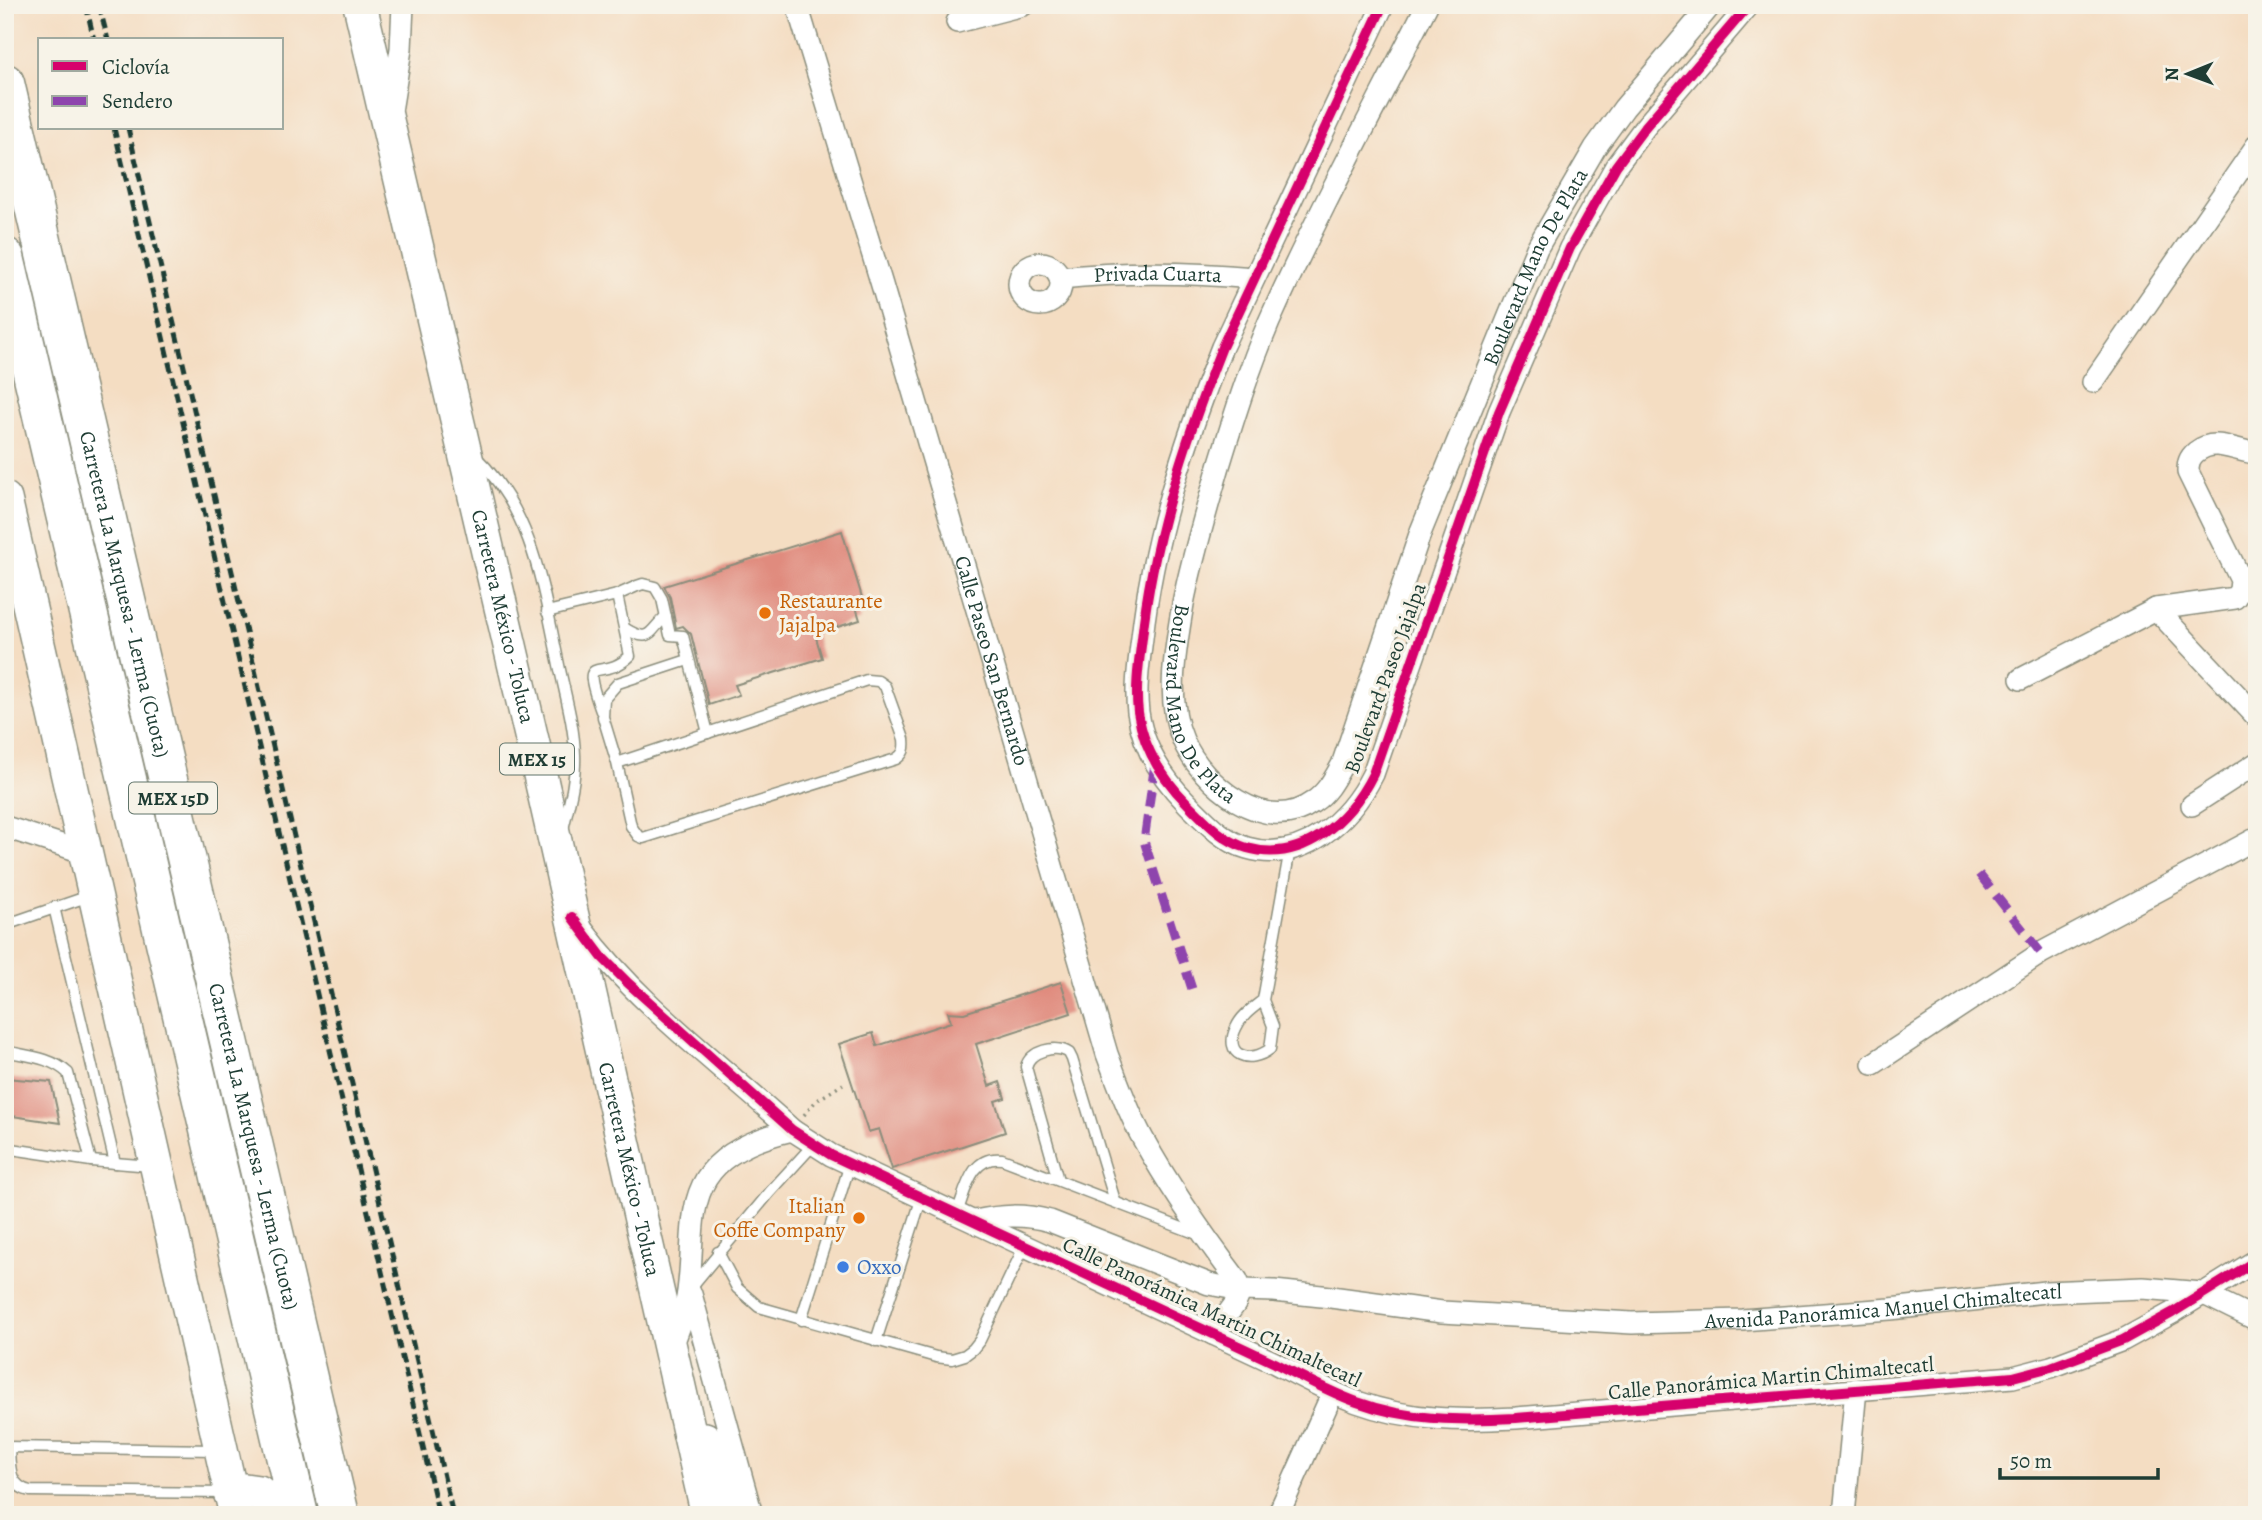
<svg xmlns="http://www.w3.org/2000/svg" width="2262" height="1520" font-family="Alegreya,serif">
<rect width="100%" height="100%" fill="#f7f3e8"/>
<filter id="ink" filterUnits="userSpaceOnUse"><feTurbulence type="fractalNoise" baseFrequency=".0143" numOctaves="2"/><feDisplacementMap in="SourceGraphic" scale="14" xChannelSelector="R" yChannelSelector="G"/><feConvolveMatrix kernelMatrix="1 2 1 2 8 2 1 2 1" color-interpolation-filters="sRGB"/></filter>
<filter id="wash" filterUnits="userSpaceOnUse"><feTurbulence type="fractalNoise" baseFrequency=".00686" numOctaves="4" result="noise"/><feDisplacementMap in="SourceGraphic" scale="28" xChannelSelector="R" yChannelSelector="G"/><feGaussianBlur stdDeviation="1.57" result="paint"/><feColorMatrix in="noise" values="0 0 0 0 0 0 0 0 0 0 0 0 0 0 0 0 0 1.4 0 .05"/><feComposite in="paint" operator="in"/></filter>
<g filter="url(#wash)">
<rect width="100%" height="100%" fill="#f4ddc2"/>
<g id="blocks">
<g fill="#e08b7e">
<path d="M842,531L864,604L856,607L860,620L815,634L822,658L735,685L739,695L709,705L691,634L683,626L676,628L670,597L664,586Z"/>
<path d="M1061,982L1071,1013L976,1044L989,1086L1000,1082L1005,1098L995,1101L1005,1132L892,1169L879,1129L868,1132L839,1044L873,1033L877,1046L951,1022L948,1012L964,1013Z"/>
<path d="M5,1078L51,1082L60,1123L5,1115Z"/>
</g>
</g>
</g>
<g filter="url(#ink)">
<use href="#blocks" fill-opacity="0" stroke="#8a8d7b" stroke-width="2"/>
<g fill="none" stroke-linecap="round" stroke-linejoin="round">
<g stroke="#8a8d7b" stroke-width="13">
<g id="service">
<path d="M475,456C533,512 542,585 558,660C564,691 574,723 575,755C576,780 569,804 563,829"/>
<path d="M547,612L617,595L637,586L643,584L655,587L662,599L670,635L683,636L708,733"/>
<path d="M626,629C651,644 649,631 666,616"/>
<path d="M601,711C578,648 601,684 630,656L617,595"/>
<path d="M617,763L867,680L878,681L885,686L904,739C905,749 904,754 896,759L643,838L638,836L631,826L617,763L603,717L604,699L618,683L688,660"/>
<path d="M54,907L115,1163"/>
<path d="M5,925L92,895"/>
<path d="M1263,1000C1253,1008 1241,1016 1236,1028C1223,1055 1249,1065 1270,1049L1273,1026L1263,1000L1290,849"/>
<path d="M5,1051C27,1056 51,1057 68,1073L91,1161"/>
<path d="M5,1148L91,1161L151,1166"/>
<path d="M1058,1180L1026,1067C1029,1051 1056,1044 1069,1053L1072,1059L1115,1201"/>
<path d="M957,1213C966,1189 971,1155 1002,1159L1200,1235"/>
<path d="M718,1252L737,1288L759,1307L936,1357L952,1359L965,1355L973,1349L980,1340L1025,1245"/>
<path d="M692,1286L770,1192L813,1145"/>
<path d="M801,1320L850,1164"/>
<path d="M876,1341L922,1197"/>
<path d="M5,1447L216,1450"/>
<path d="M9,1447C10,1466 8,1486 30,1491L228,1493"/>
</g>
</g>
<g stroke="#8a8d7b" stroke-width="24">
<g id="minor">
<path id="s1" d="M797,5L882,285L1107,1054C1118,1083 1128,1112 1143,1139C1170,1188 1203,1235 1237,1280L1241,1290L1235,1304L1213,1334"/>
<path d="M1383,5L1222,347C1185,441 1153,537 1142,638C1139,662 1135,688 1138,712C1143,749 1162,778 1188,804C1205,821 1223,841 1247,848C1303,864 1350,820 1373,774L1499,412L1570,248L1616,166L1645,127L1749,5"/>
<path id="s2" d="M1427,5C1374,110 1317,214 1269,322C1249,369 1234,417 1219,466C1206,512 1192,558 1183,604C1176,647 1165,699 1183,740C1202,784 1265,837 1313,802C1327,793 1334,779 1342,765L1421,531L1537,248L1595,148L1624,108L1711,5"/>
<path d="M957,22L1023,5"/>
<path d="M391,111L401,49L403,5"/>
<circle cx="1040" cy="284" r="21"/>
<path id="s3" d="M1060,278C1125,271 1189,272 1254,278"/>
<path d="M2093,382L2257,145"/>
<path d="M2156,609L2257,717"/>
<path d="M2021,679L2156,609L2235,598L2240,590L2241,580L2188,472C2188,463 2189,458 2196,452C2216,436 2235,452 2257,453"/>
<path d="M2192,805L2257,763"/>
<path d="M5,827L86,853"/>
<path d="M581,928C639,1006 720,1064 792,1130L831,1155L1275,1363C1302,1377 1329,1392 1357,1402C1409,1421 1462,1421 1516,1418L2013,1377L2051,1367L2123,1340L2172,1313L2257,1260"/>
<path d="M1873,1064L2041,953L2257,838"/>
<path id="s4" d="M975,1221C1002,1215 1023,1214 1050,1221L1209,1284L1241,1290L1274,1291L1331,1297L1442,1312L1632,1323L1742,1320L1890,1309L2045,1292L2143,1288L2202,1293L2257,1320"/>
<path d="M691,1294L752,1515"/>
<path d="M671,1347C720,1251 643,1165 792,1130"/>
<path d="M1278,1515L1333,1392"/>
<path d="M1844,1515L1856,1389"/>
</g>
</g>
<g stroke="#8a8d7b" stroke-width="36">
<g id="primary">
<path id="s5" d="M360,5L533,744L708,1515"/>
<path d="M5,499L236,1515"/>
<path d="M705,1439L718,1463L735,1515"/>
<path d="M230,1493L245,1490L259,1492L268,1504L272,1515"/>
</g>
</g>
<g stroke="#8a8d7b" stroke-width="41">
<g id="motorway">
<path id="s6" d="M5,83L340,1515"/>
<path d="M5,257L299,1515"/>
</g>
</g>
<path stroke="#8a8d7b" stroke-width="3.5" stroke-dasharray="2 5" stroke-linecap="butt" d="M804,1115L816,1101L843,1084"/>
<use href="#service" stroke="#fff" stroke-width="10"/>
<use href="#minor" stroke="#fff" stroke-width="21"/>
<use href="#primary" stroke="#fff" stroke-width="33"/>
<use href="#motorway" stroke="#fff" stroke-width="38"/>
<g stroke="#1f3d34" stroke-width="5" stroke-dasharray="10 5" stroke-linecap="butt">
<path d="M86,5L94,40"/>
<path d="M99,5L108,40"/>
<path d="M114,128L439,1515"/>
<path d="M128,128L453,1515"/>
</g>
<g stroke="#8e44ad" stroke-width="9" stroke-dasharray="18 9" stroke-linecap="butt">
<path d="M1155,763L1144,841L1193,992"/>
<path d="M1979,874L2041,953"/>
</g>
<g stroke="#f7f3e8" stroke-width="15">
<g id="cycleway">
<path d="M1383,5L1222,347C1185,441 1153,537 1142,638C1139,662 1135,688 1138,712C1143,749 1162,778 1188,804C1205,821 1223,841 1247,848C1303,864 1350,820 1373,774L1499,412L1570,248L1616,166L1645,127L1749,5"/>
<path d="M572,917L602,957L628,983L792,1130L831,1155L1275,1363C1302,1377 1329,1392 1357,1402C1409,1421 1462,1421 1516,1418L2013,1377L2051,1367L2123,1340L2172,1313L2257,1260"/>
</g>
</g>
<use href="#cycleway" stroke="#d6006c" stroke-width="10"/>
</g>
</g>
<g fill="#e8710a" stroke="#f7f3e8" stroke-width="2.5">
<circle cx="765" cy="613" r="7"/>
<circle cx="859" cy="1218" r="7"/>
</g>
<circle fill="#3f7fe0" stroke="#f7f3e8" stroke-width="2.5" cx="843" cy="1267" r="7"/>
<g text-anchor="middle" stroke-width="6" stroke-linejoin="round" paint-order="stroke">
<g fill="#f7f3e8" stroke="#60746a" stroke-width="2">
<rect x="500" y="743.5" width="74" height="31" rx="5"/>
<rect x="129" y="782.5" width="88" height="31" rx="5"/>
</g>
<g font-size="19" font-weight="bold" fill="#1f3d34">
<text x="537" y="766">MEX 15</text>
<text x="173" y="805">MEX 15D</text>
</g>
<g font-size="21" fill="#1f3d34" stroke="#f7f3e8">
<text dy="7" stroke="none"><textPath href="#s2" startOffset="1533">Boulevard Mano De Plata</textPath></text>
<text dy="7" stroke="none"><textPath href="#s3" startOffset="98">Privada Cuarta</textPath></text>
<text dy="7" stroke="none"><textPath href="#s6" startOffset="525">Carretera La Marquesa - Lerma (Cuota)</textPath></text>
<text dy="7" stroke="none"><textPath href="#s5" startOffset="628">Carretera México - Toluca</textPath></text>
<text dy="7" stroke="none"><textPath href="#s1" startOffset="684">Calle Paseo San Bernardo</textPath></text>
<text transform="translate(1385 678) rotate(-70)" y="7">Boulevard Paseo Jajalpa</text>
<text dy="7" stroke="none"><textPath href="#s2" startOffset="758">Boulevard Mano De Plata</textPath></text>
<text dy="7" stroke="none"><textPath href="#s6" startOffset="1092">Carretera La Marquesa - Lerma (Cuota)</textPath></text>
<text dy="7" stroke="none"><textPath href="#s5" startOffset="1195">Carretera México - Toluca</textPath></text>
<text dy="7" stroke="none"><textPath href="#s4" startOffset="924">Avenida Panorámica Manuel Chimaltecatl</textPath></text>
<text transform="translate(1212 1312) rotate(25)" y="7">Calle Panorámica Martin Chimaltecatl</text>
<text transform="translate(1771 1378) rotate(-5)" y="7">Calle Panorámica Martin Chimaltecatl</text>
</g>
<g font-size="21" fill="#c56008" stroke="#f7f3e8" text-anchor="start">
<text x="779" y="608">Restaurante<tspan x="779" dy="24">Jajalpa</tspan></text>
<text x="845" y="1213" text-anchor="end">Italian<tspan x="845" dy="24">Coffe Company</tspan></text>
</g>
<g font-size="21" fill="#366cbe" stroke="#f7f3e8" text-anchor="start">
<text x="857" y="1274">Oxxo</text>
</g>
</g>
<rect width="2262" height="1520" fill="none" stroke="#f7f3e8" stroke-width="28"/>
<rect x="38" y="38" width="245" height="91" fill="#f7f3e8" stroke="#a1aaa0" stroke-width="2"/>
<rect x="52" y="61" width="35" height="10" fill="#d6006c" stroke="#a1aaa0" stroke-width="2"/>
<text x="102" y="74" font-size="21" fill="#1f3d34">Ciclovía</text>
<rect x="52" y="96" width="35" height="10" fill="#8e44ad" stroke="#a1aaa0" stroke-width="2"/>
<text x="102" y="108" font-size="21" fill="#1f3d34">Sendero</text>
<g transform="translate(2188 74) rotate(269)" stroke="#f7f3e8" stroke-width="5" paint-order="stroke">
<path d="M0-5L12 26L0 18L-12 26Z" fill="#1f3d34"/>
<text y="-10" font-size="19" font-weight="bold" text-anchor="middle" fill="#1f3d34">N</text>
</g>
<path d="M2000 1468v10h158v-10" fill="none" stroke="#1f3d34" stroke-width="3.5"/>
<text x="2010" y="1468" font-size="21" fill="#1f3d34" stroke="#f7f3e8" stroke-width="5" paint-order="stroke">50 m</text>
</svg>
